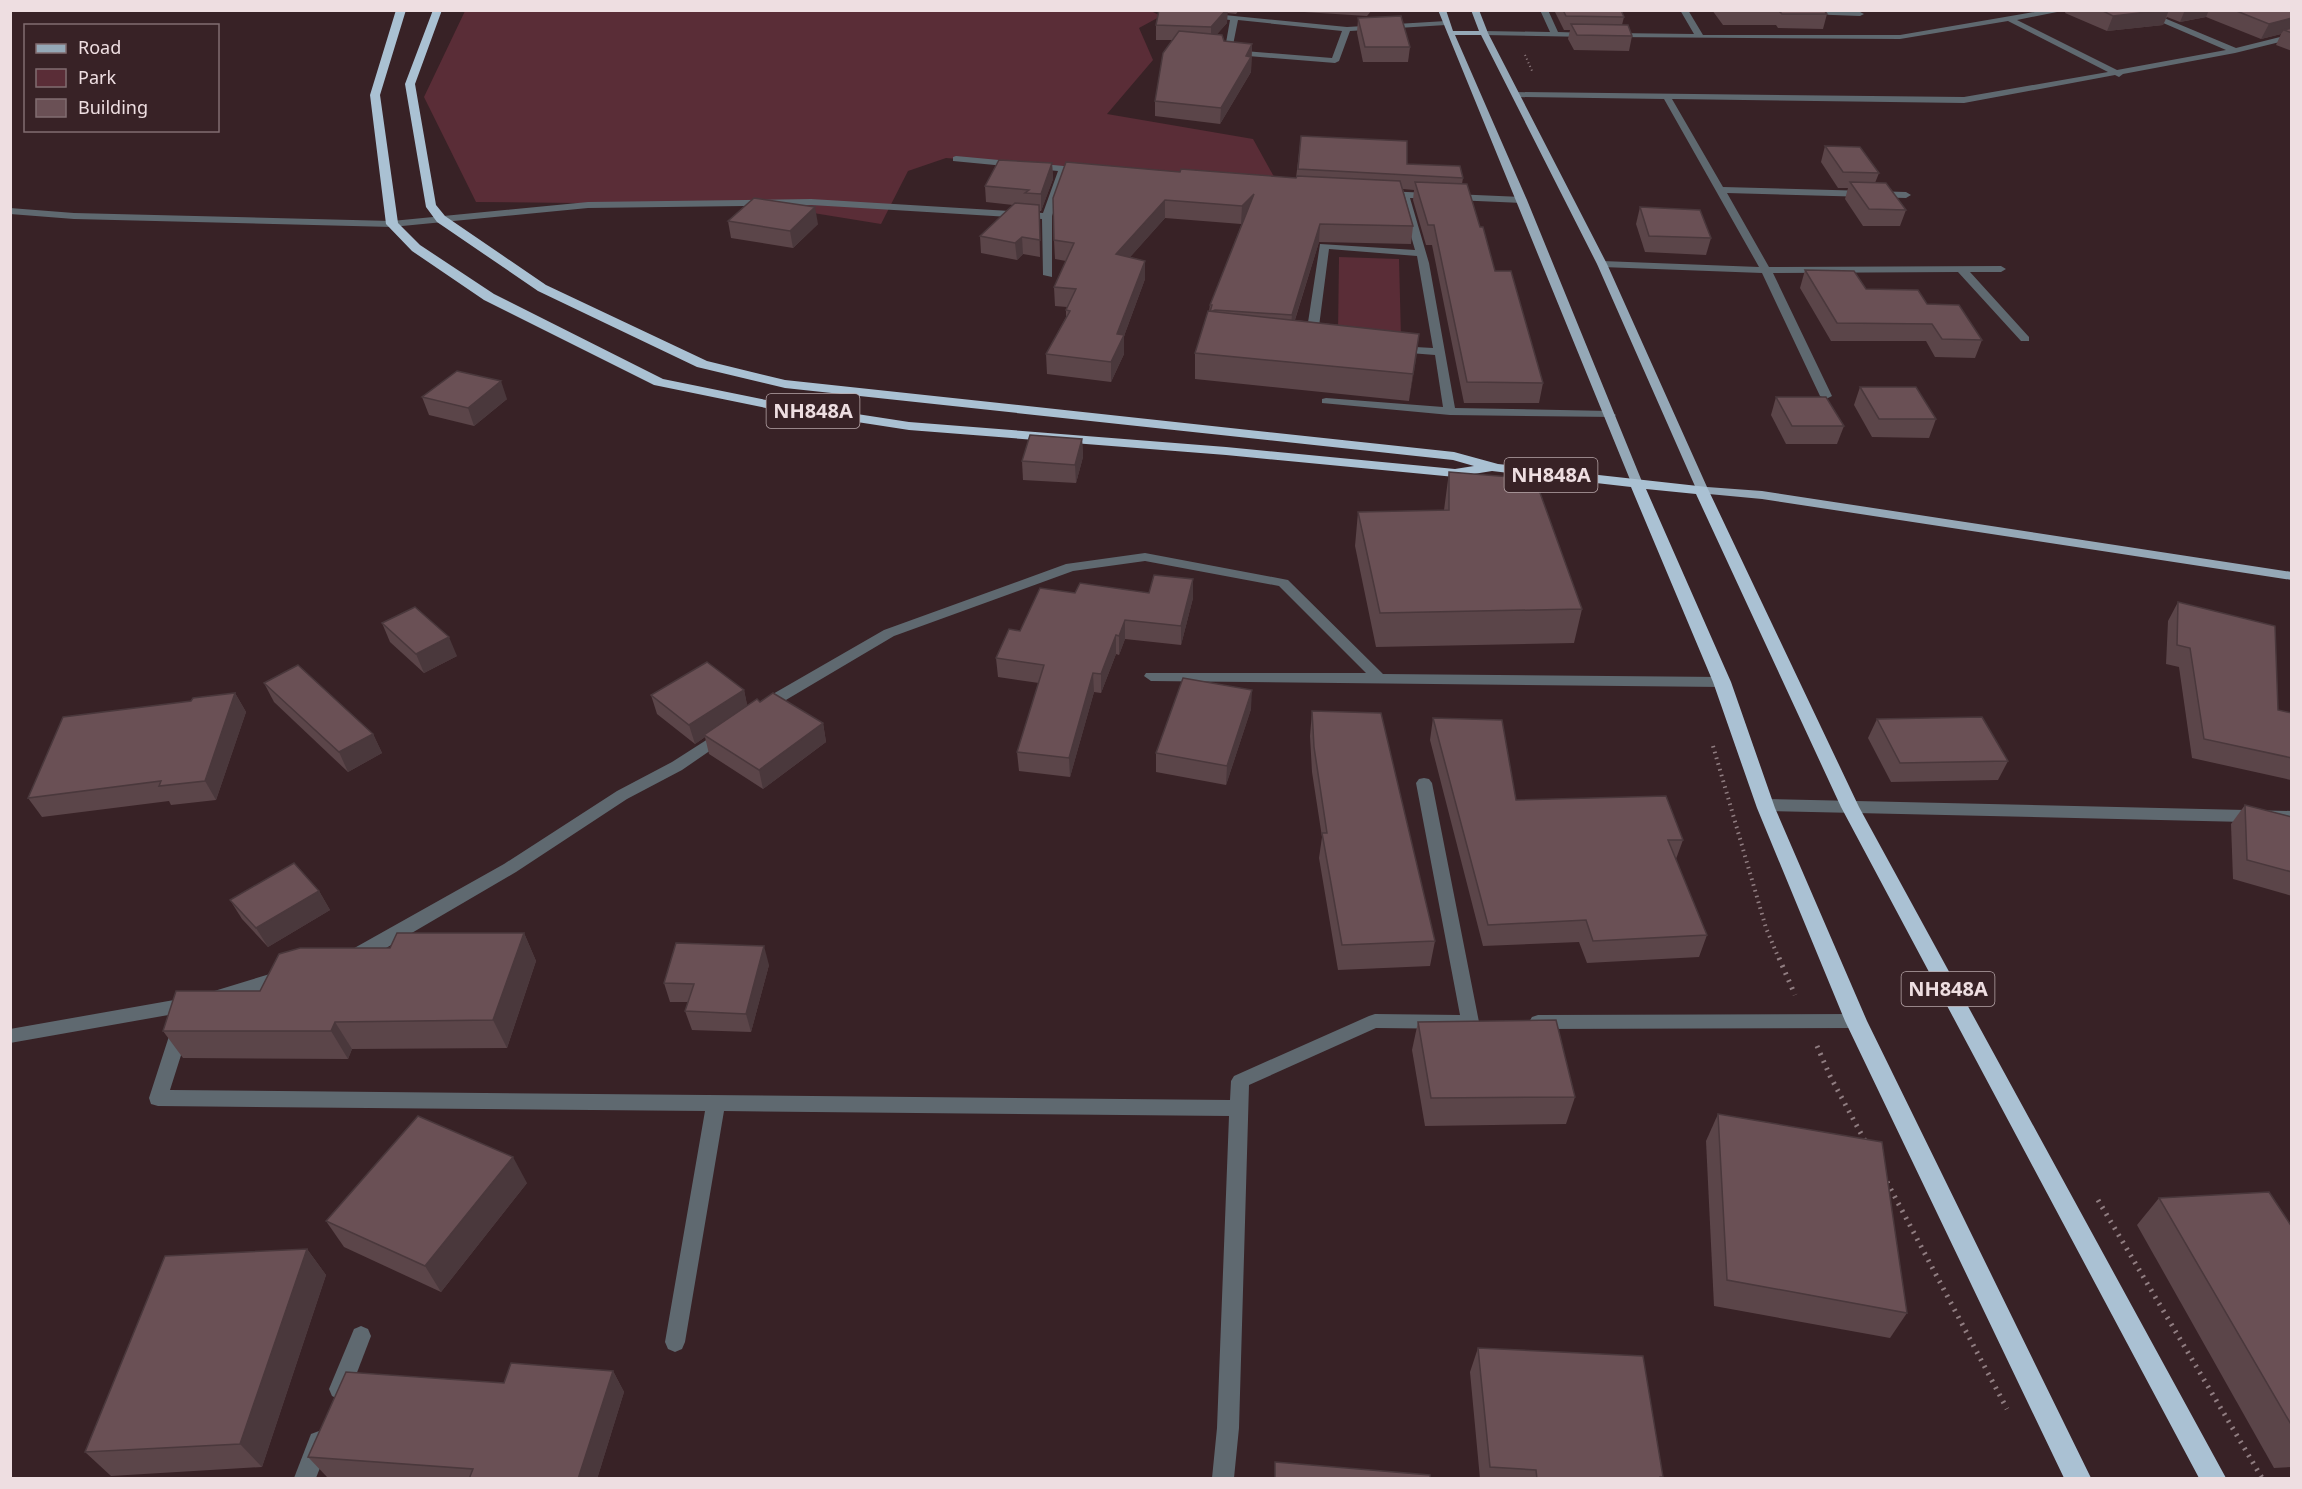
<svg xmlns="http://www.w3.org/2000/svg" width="2302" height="1489" font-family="'Noto Sans',sans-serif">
<rect width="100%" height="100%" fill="#382226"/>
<g fill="#5a2d37">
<path d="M465,11H1151L1161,16L1139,28L1153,60L1107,114L1253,139L1278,184L946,158L908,171L881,224L764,205L476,202L424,97Z"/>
<path d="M1339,257L1399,259L1401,338L1338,335Z"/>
</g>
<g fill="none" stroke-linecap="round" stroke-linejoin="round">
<path stroke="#907d81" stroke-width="2" stroke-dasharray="1 3" stroke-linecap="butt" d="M1525,55L1533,73"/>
<path stroke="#907d81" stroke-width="4" stroke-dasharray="1.5 4.5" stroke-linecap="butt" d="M1713,746L1766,928L1779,959"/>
<g stroke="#907d81" stroke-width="5" stroke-dasharray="2 6" stroke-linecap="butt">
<path d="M1779,958L1795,995"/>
<path d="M1817,1046L1830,1076L1865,1141"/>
<path d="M1887,1182L2007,1409"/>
<path d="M2098,1200L2262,1478"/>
</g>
<g fill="#5f6970" fill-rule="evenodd">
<path d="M1540,10H1548L1558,32L1589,33L1593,35L1589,37L1484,35L1480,33L1484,31L1550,32Z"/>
<path d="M1680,10H1688L1703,35H1900L2046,10H2067L2017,20L2117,70L2226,50L2133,10H2145L2236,48L2292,34V39L2235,53L2123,74L2119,77L2115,75L1964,103L1672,99L1723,187L1906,192L1911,195L1906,198L1727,193L1769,267L2001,266L2006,269L2001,272H1970L2029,337V341H2021L1958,272L1773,273L1832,396L1826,399L1820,396L1762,273L1602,267L1597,264L1602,261L1759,267L1664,99L1516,97L1513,96V92L1964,97L2108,72L2008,21L1900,39L1613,37L1609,35L1613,33L1694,34Z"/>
<path d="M1803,10L1860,12L1864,14L1860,16L1806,14H1803Z"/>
<path d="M1204,13L1347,27L1446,21L1450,23L1446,25L1350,31L1339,61L1335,63L1224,54L1230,20L1207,17H1204ZM1238,20L1342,31L1332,58L1232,50Z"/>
<path d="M956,156L1085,168V172H1067L1052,216V277L1043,275L1042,219L811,205L588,208L392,227L74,219L10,214V208L74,213L392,221L588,202L811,199L1043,213L1058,171L953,161V157Z"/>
<path d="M1384,191L1522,197L1527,200L1522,203L1410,198L1429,263L1455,408L1610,411L1616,415L1614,417L1450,415L1322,403V399L1326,398L1443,407L1435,355L1397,352L1391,349L1397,346L1433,348L1417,256L1329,249L1317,342L1311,345L1305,342L1320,244L1415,250L1400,198L1381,196V192Z"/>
<path d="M1145,553L1288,580L1383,674L1722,677L1729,682L1722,687L1151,681L1144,676L1146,673H1366L1279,586L1145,561L1073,571L894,636L769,710L764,711L757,706L759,702L884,630L1066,564Z"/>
<path d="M722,730L727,731L729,735L727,739L682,770L627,799L516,872L369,958L355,963L349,961L346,956L349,951L504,864L617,791L672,762Z"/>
<path d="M1424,778L1429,779L1432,783L1479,1022L1476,1027L1470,1029L1376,1028L1249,1085L1239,1428L1234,1478H1212L1217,1428L1229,1116L724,1111L685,1342L682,1349L675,1352L668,1349L665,1342L705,1111L158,1106L151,1104L149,1098L171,1030L174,1025L180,1023L186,1025L189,1030L170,1090L1230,1100L1231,1081L1234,1076L1369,1016L1375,1014L1460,1015L1416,783L1419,779Z"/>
<path d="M1766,799L2292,811V823L1766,811L1760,809L1758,805L1760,801Z"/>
<path d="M283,970L289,972L292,977L289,982L217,1004L211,1002L208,997L211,992Z"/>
<path d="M191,997L197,999L200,1004L197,1009L191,1011L10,1043V1029Z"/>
<path d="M1856,1014L1862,1016L1865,1021L1862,1026L1856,1028L1538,1029L1532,1027L1529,1022L1532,1017L1538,1015Z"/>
<path d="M361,1326L368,1329L371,1336L348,1396L340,1400L332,1396L329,1389L354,1329Z"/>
<path d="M319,1431L327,1434L330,1442L316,1478H294L311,1434Z"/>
</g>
<path fill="#95a8b7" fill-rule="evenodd" d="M1438,10H1446L1453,31H1479L1471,10H1479L1488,33L1607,264L1707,487L1762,491L2292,572V580L1762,499L1698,493L1597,264L1481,35H1455L1527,200L1643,484L1637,488L1633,487Z"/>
<path fill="#aac1d3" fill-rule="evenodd" d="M396,10H406L380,95L398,223L420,245L494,294L663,379L766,400L909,422L1226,447L1455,469L1474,466L1453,460L785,388L697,367L538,291L437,222L426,207L405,84L433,10H442L415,84L436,205L445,216L546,285L707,361L785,380L1454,452L1498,464L1707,487L1859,807L2226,1478H2199L1841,807L1696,494L1646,489L1731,682L1775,808L1867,1021L2091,1478H2064L1845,1021L1757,808L1713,682L1631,487L1492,471L1455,477L1226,455L909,430L766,408L654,385L484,300L412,251L386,224L370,95Z"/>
</g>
<g fill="#5b4549">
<path d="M1159,10H1239L1236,14L1227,13V23L1217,34L1224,41L1252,44L1251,72L1220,124L1155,116V101L1172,40H1156V25Z"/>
<path d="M1304,10H1372L1367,16L1304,12Z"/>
<path d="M1554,10H1621L1624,17L1622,25L1632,36L1629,51L1574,50L1568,39L1570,30H1564Z"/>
<path d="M1712,10H1824L1827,14L1823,29L1778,28L1776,25H1723Z"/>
<path d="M2066,10H2292V51L2276,45L2281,34L2261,39L2206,17L2180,22L2167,17L2163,25L2107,31L2065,13Z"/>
<path d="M1358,18L1410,47L1408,62H1363L1357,33Z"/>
<path d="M1301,136L1463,178L1462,184L1480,227L1495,271L1543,383L1539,403H1464L1432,245H1426L1413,200L1414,190L1403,189L1413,226L1411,244L1319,242L1295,320L1419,334L1409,401L1195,379V353L1209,311L1210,305L1242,223L1241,224L1165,218L1130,257L1145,261V279L1124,336V354L1111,382L1047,374L1046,354L1066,317V310L1067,307L1055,306L1054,287L1066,261L1055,259L1054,240L1180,172L1296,178Z"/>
<path d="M1825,146L1879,173L1875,183L1906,210L1900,226H1863L1845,199L1848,188H1838L1821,162Z"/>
<path d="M1052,163L1053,179L1041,211H1039L1040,257L1023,254L1017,260L981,253L980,236L1013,205L986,202L985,186Z"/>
<path d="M1640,207L1711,238L1706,255L1645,252L1636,224Z"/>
<path d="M728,221L818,224L793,248L731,238Z"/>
<path d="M1805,270L1866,289L1927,304L1982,340L1975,358L1935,357L1926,341H1831L1800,288Z"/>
<path d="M1860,387L1936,419L1929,438L1872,437L1854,405Z"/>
<path d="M422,397L507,399L474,426L429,415Z"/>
<path d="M1776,397L1844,426L1837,444H1786L1771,415Z"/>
<path d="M1082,439L1083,457L1076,483L1023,480L1022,461Z"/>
<path d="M1449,472L1582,609L1574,643L1376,647L1355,546L1358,512L1444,510Z"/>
<path d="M1075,593H1149L1193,598L1181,645L1125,639L1119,655L1116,654L1101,693L1094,692L1070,777L1019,771L1017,752L1039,683L998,677L996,658L1020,631Z"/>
<path d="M2178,602L2278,710L2292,713L2291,780L2192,758L2179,667L2166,664L2168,621Z"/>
<path d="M382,623L457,656L424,673L390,642Z"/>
<path d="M264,683L373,734L382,753L348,772L274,702Z"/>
<path d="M744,690L747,705L760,702L823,723L826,742L763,789L709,754L705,737L695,744L657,714L651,695Z"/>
<path d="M235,693L246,712L216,800L171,805L169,801L42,817L28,798L191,701Z"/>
<path d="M1251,709L1226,785L1156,772V753Z"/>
<path d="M1312,711L1435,941L1430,966L1338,970L1319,858L1322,837L1312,772L1310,736Z"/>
<path d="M1433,718L1516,800L1683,840L1676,859L1707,935L1699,957L1587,963L1579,942L1483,946L1430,740Z"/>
<path d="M1877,719L2008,761L1998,780L1891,782L1868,738Z"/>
<path d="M2245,805L2292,817V896L2233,879L2231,824Z"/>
<path d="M319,891L330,910L268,947L242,919L230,900Z"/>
<path d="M524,933L536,961L507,1048L352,1049L348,1059L183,1058L163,1031L260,991L390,948Z"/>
<path d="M769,965L751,1032L692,1030L685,1011L688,1002H670L664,983Z"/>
<path d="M1418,1022L1575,1097L1566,1124L1425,1126L1412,1050Z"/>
<path d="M1718,1114L1907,1313L1890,1338L1714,1306L1706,1141Z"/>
<path d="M527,1183L441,1292L344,1247L326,1221Z"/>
<path d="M2159,1198L2292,1227V1467L2274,1468L2137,1225Z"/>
<path d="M307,1249L326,1275L262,1467L111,1476L85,1452Z"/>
<path d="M1478,1348L1663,1477V1479H1480L1470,1372Z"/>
<path d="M613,1371L624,1392L597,1479H341L327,1477L308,1457L504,1383Z"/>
</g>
<g fill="#4a383c">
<path d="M1226,10H1228L1227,23L1211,41V27Z"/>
<path d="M2164,10H2169L2163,25L2107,31L2113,16Z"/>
<path d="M2185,10H2209L2206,17L2180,22Z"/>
<path d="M2292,18L2291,32L2284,30L2281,34L2261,39L2269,24Z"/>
<path d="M1252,44L1251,72L1220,124L1221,108Z"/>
<path d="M1052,163L1053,179L1041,211V194Z"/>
<path d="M1254,194L1253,212L1241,224L1242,206Z"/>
<path d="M1165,200V218L1116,273V254Z"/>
<path d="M815,207L818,224L793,248L790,231Z"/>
<path d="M1320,224L1319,242L1290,335L1292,315Z"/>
<path d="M1022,237L1023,254L1017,260L1015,243Z"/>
<path d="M1145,261V279L1124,336V354L1111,382V362L1117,334Z"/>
<path d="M1419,334L1416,360L1409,401L1413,374Z"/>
<path d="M501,381L507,399L474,426L468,408Z"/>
<path d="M1082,439L1083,457L1076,483L1075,465Z"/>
<path d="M1193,579V598L1181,645V626Z"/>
<path d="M1125,620V639L1119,655V636Z"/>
<path d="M1116,635V654L1101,693V674Z"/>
<path d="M449,637L457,656L424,673L416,654Z"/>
<path d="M1093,673L1094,692L1070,777L1069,758Z"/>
<path d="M744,690L748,709L704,735L705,737L695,744L689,725Z"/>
<path d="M1252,690L1251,709L1226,785L1227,766Z"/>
<path d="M235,693L246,712L216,800L205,781Z"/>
<path d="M823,723L826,742L763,789L759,770Z"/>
<path d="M373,734L382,753L348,772L339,752Z"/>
<path d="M319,891L330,910L268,947L256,928Z"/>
<path d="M524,933L536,961L507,1048L493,1020Z"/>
<path d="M764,946L769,965L751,1032L746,1014Z"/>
<path d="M335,1022L352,1049L348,1059L331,1031Z"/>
<path d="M513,1157L527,1183L441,1292L425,1266Z"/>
<path d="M307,1249L326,1275L262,1467L240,1444Z"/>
<path d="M613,1371L624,1392L597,1479H578Z"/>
</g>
<g fill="#6a5055" stroke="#4a383c" stroke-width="1.5">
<path d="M1159,10H1226L1211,27L1156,25Z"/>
<path d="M1563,10H1621L1624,17L1566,16Z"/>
<path d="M1726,10H1824L1827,14H1782L1779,11Z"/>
<path d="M2101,10H2164L2113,16Z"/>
<path d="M2234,10H2292V18L2269,24Z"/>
<path d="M1401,16L1410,47H1365L1358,18Z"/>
<path d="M1571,24L1628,25L1632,36L1577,35Z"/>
<path d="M2292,28V33L2284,30Z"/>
<path d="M1179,31L1222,35L1224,41L1252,44L1246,56L1251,57L1221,108L1155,101L1163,53Z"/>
<path d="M1301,136L1407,141V164L1460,166L1463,178L1298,169Z"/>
<path d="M1825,146L1860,147L1879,173L1843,172Z"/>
<path d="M999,160L1052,163L1041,194L1025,193L1029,190L985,186Z"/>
<path d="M1066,162L1180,172L1181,169L1296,178L1297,176L1400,181L1413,226L1320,224L1292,315L1215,310L1210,312L1212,305H1210L1254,194L1242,206L1165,200L1116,254L1145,261L1117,334L1124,335L1111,362L1046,354L1070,311L1066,310L1076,289L1054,287L1074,243L1054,240L1053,198Z"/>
<path d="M1415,182L1467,184L1480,227H1483L1495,271H1511L1543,383L1467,382L1434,225H1428Z"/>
<path d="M1850,182L1886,183L1906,210L1869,209Z"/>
<path d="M754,198L815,207L790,231L728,221Z"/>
<path d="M1015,203L1039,205L1040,240L1022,237L1015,243L980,236Z"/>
<path d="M1640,207L1700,210L1711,238L1649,236Z"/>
<path d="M1805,270L1854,271L1866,289L1918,290L1927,304L1959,305L1982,340L1942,339L1932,324L1837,323Z"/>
<path d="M1208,311L1419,334L1413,374L1195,353Z"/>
<path d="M457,371L501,381L468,408L422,397Z"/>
<path d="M1860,387H1916L1936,419H1879Z"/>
<path d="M1776,397H1826L1844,426H1792Z"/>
<path d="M1030,435L1082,439L1075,465L1022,461Z"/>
<path d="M1449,472L1535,479L1582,609L1380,613L1358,512L1449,510Z"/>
<path d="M1154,575L1193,579L1181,626L1125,620L1119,636L1116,635L1101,674L1093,673L1069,758L1017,752L1044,665L996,658L1009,629L1020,631L1040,588L1075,593L1080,583L1149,593Z"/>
<path d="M2178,602L2275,626L2278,710L2292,713V758L2204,739L2190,648L2177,645Z"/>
<path d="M415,607L449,637L416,654L382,623Z"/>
<path d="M707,662L744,690L689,725L651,695Z"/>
<path d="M298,665L373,734L339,752L264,683Z"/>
<path d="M1183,678L1252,690L1227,766L1156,753Z"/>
<path d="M235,693L205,781L159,786L161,781L28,798L63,717L191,701L193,698Z"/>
<path d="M773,693L823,723L759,770L704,735L757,699L760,702Z"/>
<path d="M1312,711L1381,713L1435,941L1342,945L1322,833H1327L1314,747Z"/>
<path d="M1982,717L2008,761L1900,763L1877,719Z"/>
<path d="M1433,718L1502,720L1516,800L1666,796L1683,840H1668L1707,935L1593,941L1586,920L1488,925Z"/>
<path d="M2245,805L2292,817V872L2247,860Z"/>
<path d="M294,863L319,891L256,928L230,900Z"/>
<path d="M397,933H524L493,1020L335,1022L331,1031H163L176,991H260L279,954L300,948H390Z"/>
<path d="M676,943L764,946L746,1014L685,1011L694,984L664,983Z"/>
<path d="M1556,1020L1575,1097L1431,1098L1418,1022Z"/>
<path d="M1718,1114L1882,1142L1907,1313L1727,1280Z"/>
<path d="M418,1116L513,1157L425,1266L326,1221Z"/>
<path d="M2269,1192L2292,1227V1426L2159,1198Z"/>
<path d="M307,1249L240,1444L85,1452L165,1256Z"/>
<path d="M1478,1348L1643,1356L1663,1477H1660V1479H1537L1536,1470L1490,1467Z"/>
<path d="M511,1363L613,1371L578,1479H469L473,1469L308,1457L346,1372L504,1383Z"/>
<path d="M1275,1462L1430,1475V1479H1275Z"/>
</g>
<g text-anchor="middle" stroke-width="4.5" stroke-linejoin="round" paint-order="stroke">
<g fill="#382226" stroke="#b7a6a9" stroke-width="1.5">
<rect x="766.5" y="394" width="93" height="34" rx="4.5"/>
<rect x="1504.5" y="458" width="93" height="34" rx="4.5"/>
<rect x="1901.5" y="972" width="93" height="34" rx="4.5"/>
</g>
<g font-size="20" font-weight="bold" fill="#eedee1">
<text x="813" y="418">NH848A</text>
<text x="1551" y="482">NH848A</text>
<text x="1948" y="996">NH848A</text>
</g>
</g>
<rect width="2302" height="1489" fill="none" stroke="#eedee1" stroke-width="24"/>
<rect x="24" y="24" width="195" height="108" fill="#382226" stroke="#816d71" stroke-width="1.5"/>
<rect x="36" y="44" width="30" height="9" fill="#95a8b7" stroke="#816d71" stroke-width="1.5"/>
<text x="78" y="54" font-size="18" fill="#eedee1">Road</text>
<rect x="36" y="69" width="30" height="18" fill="#5a2d37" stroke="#816d71" stroke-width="1.5"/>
<text x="78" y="84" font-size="18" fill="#eedee1">Park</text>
<rect x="36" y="99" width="30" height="18" fill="#6a5055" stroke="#816d71" stroke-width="1.5"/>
<text x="78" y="114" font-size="18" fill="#eedee1">Building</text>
</svg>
